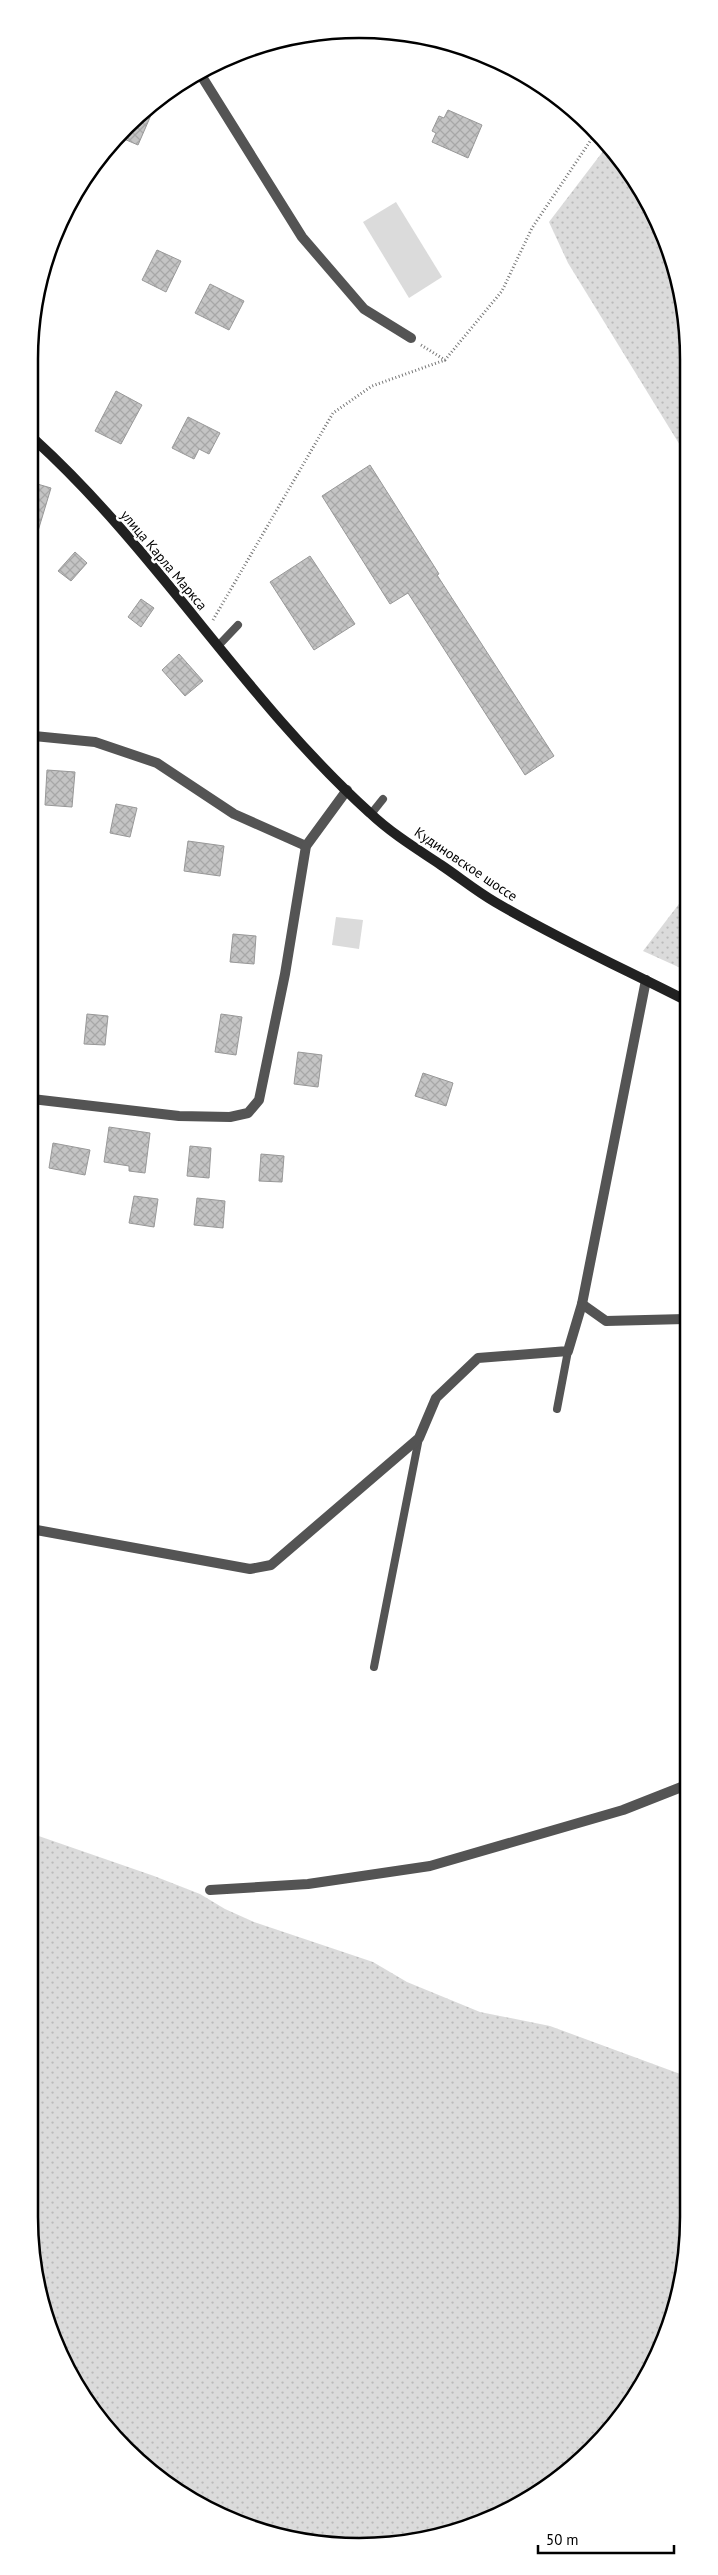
<svg xmlns="http://www.w3.org/2000/svg" width="718" height="2575" font-family="'PT Sans',sans-serif">
<defs>
<pattern id="grass-dots" width="8" height="8" patternUnits="userSpaceOnUse" patternTransform="scale(1.25)"><rect width="8" height="8" fill="#dbdbdb"/><path d="M2 2h.1M6 6h.1" fill="none" stroke="#bababa" stroke-width="1.8" stroke-linecap="round"/></pattern>
<pattern id="building-cross-hatch" width="8" height="8" patternUnits="userSpaceOnUse" patternTransform="scale(1.25)"><rect width="8" height="8" fill="#c4c4c4"/><path d="M0 0l8 8M0 8l8-8" fill="none" stroke="#a7a7a7"/></pattern>
</defs>
<rect width="100%" height="100%" fill="#fff"/>
<g fill="url(#grass-dots)">
<path d="M607,146L655,213L686,316V455L568,263L549,222Z"/>
<path d="M685,896V970L643,951Z"/>
<path d="M30,1833L154,1876L200,1894L225,1909L254,1922L373,1962L407,1982L480,2012L550,2026L683,2075V2280L645,2381L607,2434L560,2478L505,2512L445,2535L337,2546L273,2535L213,2512L158,2478L111,2434L54,2342L35,2280L29,2216Z"/>
</g>
<g fill="#dbdbdb">
<path d="M396,202L442,277L409,298L363,222Z"/>
<path d="M336,917L363,920L359,949L332,945Z"/>
</g>
<g fill="url(#building-cross-hatch)" stroke="#989898">
<path d="M158,99L138,145L117,136L125,126Z"/>
<path d="M448,110L482,125L468,158L432,142L436,133L432,131L439,116L444,118Z"/>
<path d="M157,250L181,261L166,292L142,280Z"/>
<path d="M210,284L244,301L229,330L195,313Z"/>
<path d="M116,391L142,405L121,444L95,431Z"/>
<path d="M188,417L220,433L209,454L199,449L194,459L172,448Z"/>
<path d="M370,465L439,574L437,575L554,756L525,775L408,593L390,604L322,496Z"/>
<path d="M34,483L51,488L38,531H34Z"/>
<path d="M75,552L87,563L71,581L58,571Z"/>
<path d="M310,556L355,624L314,650L270,582Z"/>
<path d="M141,599L154,608L141,627L128,617Z"/>
<path d="M179,654L203,681L185,696L162,670Z"/>
<path d="M47,770L75,772L72,807L45,805Z"/>
<path d="M116,804L137,808L130,837L110,833Z"/>
<path d="M188,841L224,846L220,876L184,871Z"/>
<path d="M233,934L256,936L254,964L230,962Z"/>
<path d="M87,1014L108,1016L105,1045L84,1044Z"/>
<path d="M221,1014L242,1017L236,1055L215,1052Z"/>
<path d="M298,1052L322,1055L318,1087L294,1084Z"/>
<path d="M423,1073L453,1083L446,1106L415,1096Z"/>
<path d="M109,1127L150,1133L145,1173L129,1171V1166L104,1162Z"/>
<path d="M53,1143L90,1150L85,1175L49,1168Z"/>
<path d="M190,1146L211,1148L209,1178L187,1176Z"/>
<path d="M261,1154L284,1156L282,1182L259,1181Z"/>
<path d="M134,1196L158,1199L154,1227L129,1223Z"/>
<path d="M197,1198L225,1201L223,1228L194,1225Z"/>
</g>
<g fill="none" stroke-linecap="round" stroke-linejoin="round">
<g stroke="#767676" stroke-width="3" stroke-dasharray="1 2.5" stroke-linecap="butt">
<path d="M421,345L445,360L502,291L532,228L597,131"/>
<path d="M213,620L333,413L372,386L445,360"/>
</g>
<g stroke="#545454" stroke-width="8">
<path d="M218,646L238,625"/>
<path d="M371,814L383,799"/>
<path d="M557,1409L568,1351"/>
<path d="M374,1667L419,1438"/>
</g>
<g stroke="#545454" stroke-width="10">
<path d="M199,72L302,237L364,309L411,338"/>
<path d="M34,736L95,742L157,763L234,814L306,846"/>
<path d="M32,1099L179,1116L230,1117L248,1113L259,1100L285,974L306,846L347,790"/>
<path d="M582,1304L606,1321L685,1319"/>
<path d="M31,1529L250,1569L271,1565L419,1438L436,1398L478,1358L568,1351L582,1304L646,980"/>
<path d="M210,1890L308,1884L430,1866L623,1810L684,1786"/>
</g>
<path stroke="#212121" stroke-width="10" d="M35,440C159,553 245,700 370,813C391,833 417,849 441,865C459,877 476,891 495,902C556,938 622,968 685,1000"/>
</g>
<g text-anchor="middle" stroke-width="5" stroke-linejoin="round" paint-order="stroke">
<g font-size="14" fill="#000" stroke="#fff">
<text transform="translate(164 560) rotate(50)" y="5">улица Карла Маркса</text>
<text transform="translate(466 864) rotate(34)" y="5">Кудиновское шоссе</text>
</g>
</g>
<path d="M0 0H718V2575H0ZM359 38H359A321 321 0 0 1 680 359V2217A321 321 0 0 1 359 2538H359A321 321 0 0 1 38 2217V359A321 321 0 0 1 359 38Z" fill="#fff" fill-rule="evenodd"/>
<path fill="none" stroke="#000" stroke-width="2.5" d="M359 38H359A321 321 0 0 1 680 359V2217A321 321 0 0 1 359 2538H359A321 321 0 0 1 38 2217V359A321 321 0 0 1 359 38Z"/>
<path d="M538 2545v8h136v-8" fill="none" stroke="#000000" stroke-width="2.5"/>
<text x="546" y="2545" font-size="15" fill="#000000" stroke="#ffffff" stroke-width="4" paint-order="stroke">50 m</text>
</svg>
